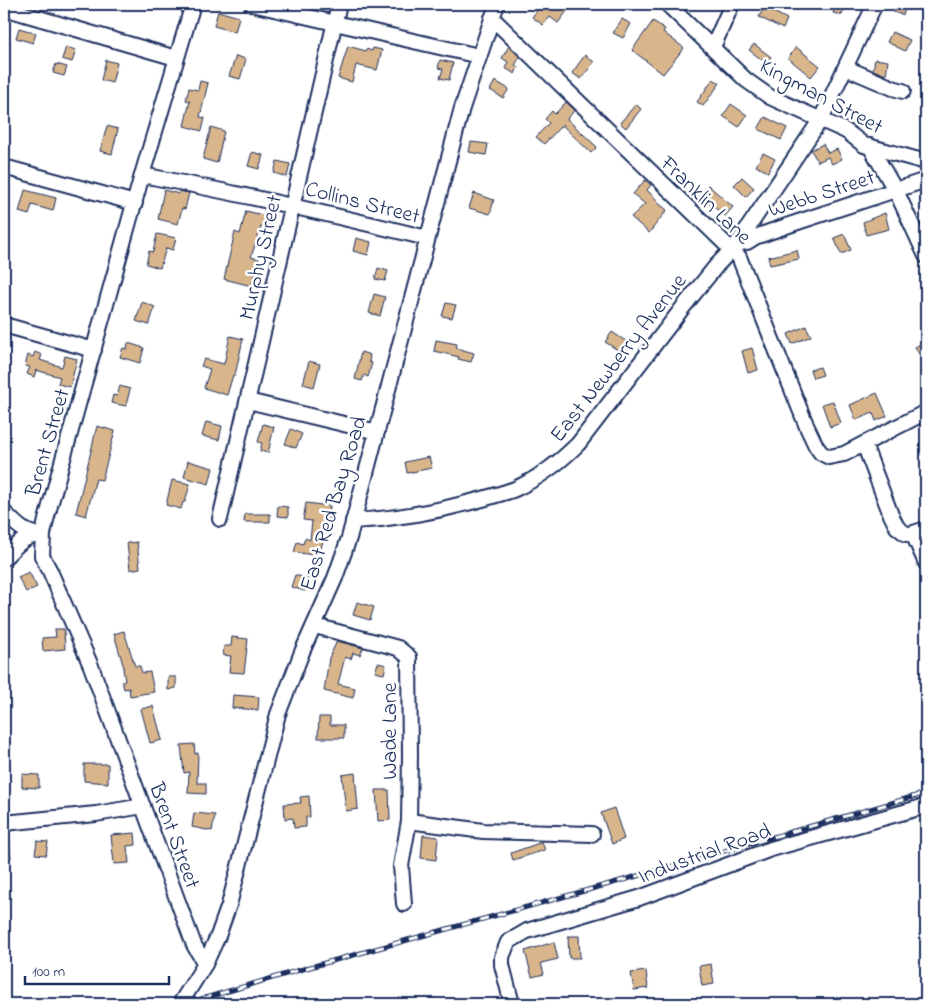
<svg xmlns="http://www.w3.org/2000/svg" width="930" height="1008" font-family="'Indie Flower',sans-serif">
<rect width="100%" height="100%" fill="#fff"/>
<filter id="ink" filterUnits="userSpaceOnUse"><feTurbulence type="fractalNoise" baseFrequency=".02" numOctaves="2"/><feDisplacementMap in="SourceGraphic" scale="10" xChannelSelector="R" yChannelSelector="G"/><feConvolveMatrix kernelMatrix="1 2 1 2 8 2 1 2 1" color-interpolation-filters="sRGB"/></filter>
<g filter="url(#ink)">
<g fill="#d9b58b" stroke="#1b2f5e">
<path d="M542,4H566L570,7L558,23L550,17L543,25L532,17Z"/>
<path d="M836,4H845L842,15L833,13Z"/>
<path d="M896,4H907L903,15L893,12Z"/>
<path d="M764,7L787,19L783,29L759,17Z"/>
<path d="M218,11L239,17L235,32L214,26Z"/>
<path d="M622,19L631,24L623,38L613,33Z"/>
<path d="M653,21L665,29L663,32L684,48L663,74L632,50Z"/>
<path d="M19,28L36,33L33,43L16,38Z"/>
<path d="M892,32L910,40L905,51L887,42Z"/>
<path d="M754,44L771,57L766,63L749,50Z"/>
<path d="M348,46L366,51V49L372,51L373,48L382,50L377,70L356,65L352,82L338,78Z"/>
<path d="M509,46L520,57L515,65L518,67L515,74L505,68L508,62L502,58Z"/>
<path d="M66,47L76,50L72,62L62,59Z"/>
<path d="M796,47L820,66L811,77L788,58Z"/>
<path d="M585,55L594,62L581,79L572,73Z"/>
<path d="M236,56L246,59L240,79L229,76Z"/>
<path d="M875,59L888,61L886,75L873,70Z"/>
<path d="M106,60L117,63L112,83L101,80Z"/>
<path d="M440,60L453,63L449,80L440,78L443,69L438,68Z"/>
<path d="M56,64L67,67L64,76L53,73Z"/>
<path d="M713,79L720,83L703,106L697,102Z"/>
<path d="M200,81L208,83L200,117L205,118L202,131L184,126L190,101L186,100L189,88L198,90Z"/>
<path d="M495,81L509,89L503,98L490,90Z"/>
<path d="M566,102L575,110L567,119L597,147L591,153L562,125L544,144L536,137L549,123L545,119L552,111L555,114Z"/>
<path d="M636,104L641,109L626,128L620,123Z"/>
<path d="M731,104L747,115L739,127L723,116Z"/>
<path d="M765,117L787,128L781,140L758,129Z"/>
<path d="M107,126L118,129L112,154L100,151Z"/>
<path d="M211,127L224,131L217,163L203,159Z"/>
<path d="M471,142L488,144L486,155L469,152Z"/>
<path d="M823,144L828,153L837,149L842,159L832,164L828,157L818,162L811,150Z"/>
<path d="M252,152L263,155L259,169L248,166Z"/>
<path d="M763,153L775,159L768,172L756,166Z"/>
<path d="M277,161L290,164L287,177L274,173Z"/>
<path d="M742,177L754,188L746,197L734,185Z"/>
<path d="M645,180L651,185L647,190L658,201L657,202L667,210L649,233L631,217L645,204L633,194Z"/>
<path d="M708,185L733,207L725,216L700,195Z"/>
<path d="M25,190L56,198L53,211L32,205L29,215L19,212Z"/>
<path d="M164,190L179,194V191L189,193L185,209L182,208L178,224L158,219Z"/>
<path d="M474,193L494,200L490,214L469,208Z"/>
<path d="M246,211L271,217L268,229L261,227L251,257L259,259L252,286L224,279L235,232L240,234Z"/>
<path d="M885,213L889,229L866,235L863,222Z"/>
<path d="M157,234L176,238L173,250L166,248L160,268L146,264L149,251L153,252Z"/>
<path d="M844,234L851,250L841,254L834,238Z"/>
<path d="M356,238L371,242L368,255L353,251Z"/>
<path d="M797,250L799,259L770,265L768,257Z"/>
<path d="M378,268L388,271L385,281L375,279Z"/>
<path d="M374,294L385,297L380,316L369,313Z"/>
<path d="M142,302L155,307L149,325L136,321Z"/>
<path d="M446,303L456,305L452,318L442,316Z"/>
<path d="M806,326L811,336L792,344L788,334Z"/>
<path d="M612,332L630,344L624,354L605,342Z"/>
<path d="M230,336L243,339L235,375H233L227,395L204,388L210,369L201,366L204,359L224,364Z"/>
<path d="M436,340L457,344L456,348L474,353L471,362L458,359L459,357L434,351Z"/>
<path d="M926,341V350L919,354L915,347Z"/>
<path d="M128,343L144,348L140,363L120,357L123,348L127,349Z"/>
<path d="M752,348L758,370L748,373L742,351Z"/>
<path d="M35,352L42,355L40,360L62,367L65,356L77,359L70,387L58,384L60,377L36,370L34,377L27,374L30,367L25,366L28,355L33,357Z"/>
<path d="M361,352L370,355L369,362L372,363L368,377L364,375L362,381L355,379Z"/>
<path d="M309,361L320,364L314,387L303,384Z"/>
<path d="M820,367L823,375L813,378L810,370Z"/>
<path d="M120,386L130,389L126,406L111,403L113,395L117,396Z"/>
<path d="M877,393L887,416L876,421L873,413L856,420L850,405Z"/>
<path d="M833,401L841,423L830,427L822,404Z"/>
<path d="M206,422L222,426L219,440L202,436Z"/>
<path d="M263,424L274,427L268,453L260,451L262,443L258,442Z"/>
<path d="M97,426L115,431L102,480L96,479L86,516L76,513Z"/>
<path d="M291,429L302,434L296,448L285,444Z"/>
<path d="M429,457L432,468L407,473L405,462Z"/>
<path d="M188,461L213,468L209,484L184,477Z"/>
<path d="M172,480L190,484L185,502H183L181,509L166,505Z"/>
<path d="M306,503L330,506L327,533H325L319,556L294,552L297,542L303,544L305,538L310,540L312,521L303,520Z"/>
<path d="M278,506L288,507V517L277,516Z"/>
<path d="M245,514H270V522H244Z"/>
<path d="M137,542L140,568L130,570L127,543Z"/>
<path d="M29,572L37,587L26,592L18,577Z"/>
<path d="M295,575L309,579L305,591L291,587Z"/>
<path d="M357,602L374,607L370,620L353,615Z"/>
<path d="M55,629H64L65,649L43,651L42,638L56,637Z"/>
<path d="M124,631L135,666H140L142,673L150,672L154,692L130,696L129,688L124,689L122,681H125L123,669L124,668L114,634Z"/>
<path d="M232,637L248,639L244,673L229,672L231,656L223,655L224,646H231Z"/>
<path d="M337,641L363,648L360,655L353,653L351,659L345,657L338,684L355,688L353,698L324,691L329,658Z"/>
<path d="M378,663L386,665L384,674L375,672Z"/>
<path d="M168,677H176V688L168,690Z"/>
<path d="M233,695L259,697L258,710L232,708Z"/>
<path d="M153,706L162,740L150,743L141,709Z"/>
<path d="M319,717H330V725H344V738H318Z"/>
<path d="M194,744L195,754L198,753L197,783H206V794L188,793L189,772L184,773L181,745Z"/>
<path d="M84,764H108V783L84,781Z"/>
<path d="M355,773L358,809L346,811L342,775Z"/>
<path d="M22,774L39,775V788L22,787Z"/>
<path d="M376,790H389L390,820L378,821Z"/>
<path d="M309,796L310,817H306V827L294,828L293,818L285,819L284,804L301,803L300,797Z"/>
<path d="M614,808L624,839L612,844L601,813Z"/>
<path d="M194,813L215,815L212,831L192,827Z"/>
<path d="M135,833L136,845L127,846L129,863L114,864L111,835Z"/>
<path d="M423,835L438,837L436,860L421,858Z"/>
<path d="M4,836H9L11,858L4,859Z"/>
<path d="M37,841L48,842L46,855L35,854Z"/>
<path d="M542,842L545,850L513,860L511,853Z"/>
<path d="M568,936H579L580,958H569Z"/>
<path d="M554,942L558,959L541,963L544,974L532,977L525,951Z"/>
<path d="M711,964L714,984L702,986L699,966Z"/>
<path d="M646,971L648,988L634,990L631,973Z"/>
</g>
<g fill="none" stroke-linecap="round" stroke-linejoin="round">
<g stroke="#1b2f5e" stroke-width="18">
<g id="minor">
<path d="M193,4L142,175L46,520L43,534L42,556L50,571L91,666L194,945L205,964"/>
<path d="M252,4L479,56"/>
<path d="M667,4L746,80L770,97L846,131L864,145L926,162"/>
<path d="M4,8L176,58"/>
<path d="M492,18L739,257L807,427L816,446L821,453L829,457L844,454L926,412"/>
<path d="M713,47L732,4"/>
<path d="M846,68L893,88L903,91"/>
<path d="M870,146L898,195L926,256"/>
<path d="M4,167L135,203"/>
<path d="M142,175C238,193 333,215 427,238"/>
<path d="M737,244L821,119L875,4"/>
<path d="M4,325L94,350"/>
<path d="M248,401L377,432"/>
<path d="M864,444L891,515L897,527L906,534H910L926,529"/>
<path d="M4,512C19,527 21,531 42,536"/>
<path d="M220,519L339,4"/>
<path d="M353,521C394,519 435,512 475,501C489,497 502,494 515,489C539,478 560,462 578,444L684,306L717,265L737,244L747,242L755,237L798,222L926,180"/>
<path d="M913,534L926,563"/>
<path d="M4,558C14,549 24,534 39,536"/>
<path d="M315,626L398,648L409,657L410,755L409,821L401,866L404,904"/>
<path d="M409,821L483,831L592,834"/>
<path d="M4,823L96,814L143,806"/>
<path d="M180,1004L205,964L218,936L229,905L278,714L302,652L335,578L349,538L462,108L497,4"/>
<path d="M512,1004L502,965V957L508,942L527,931L639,898L771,849L926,806"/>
</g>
</g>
<use href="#minor" stroke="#fff" stroke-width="14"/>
<g stroke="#1b2f5e" stroke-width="5">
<path id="rail" d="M185,1004L296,971L613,883L926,793"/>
</g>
<use href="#rail" stroke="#fff" stroke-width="3" stroke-dasharray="9" stroke-linecap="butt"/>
</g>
</g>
<g text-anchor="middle" stroke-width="5" stroke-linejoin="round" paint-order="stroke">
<g font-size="22" fill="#1b2f5e" stroke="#fff">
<text transform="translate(822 95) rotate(28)" y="8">Kingman Street</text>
<text transform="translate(821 192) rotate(-18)" y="8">Webb Street</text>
<text transform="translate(707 199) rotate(44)" y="8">Franklin Lane</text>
<text transform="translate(363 201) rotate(14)" y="8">Collins Street</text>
<text transform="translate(259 257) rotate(-77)" y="8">Murphy Street</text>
<text transform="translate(617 357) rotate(-52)" y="8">East Newberry Avenue</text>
<text transform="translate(46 442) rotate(-74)" y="8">Brent Street</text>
<text transform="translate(332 503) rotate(-73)" y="8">East Red Bay Road</text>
<text transform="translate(388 731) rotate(-90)" y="8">Wade Lane</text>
<text transform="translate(176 835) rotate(70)" y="8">Brent Street</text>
<text transform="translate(704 852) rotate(-20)" y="8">Industrial Road</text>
</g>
</g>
<rect width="930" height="1008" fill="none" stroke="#fff" stroke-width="20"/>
<rect x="10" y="10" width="910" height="988" fill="none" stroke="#1b2f5e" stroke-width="2" filter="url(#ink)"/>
<path d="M25 976v8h144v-8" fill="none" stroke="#1b2f5e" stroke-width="2.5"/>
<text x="32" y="976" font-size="15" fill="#1b2f5e" stroke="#ffffff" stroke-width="4" paint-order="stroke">100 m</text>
</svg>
